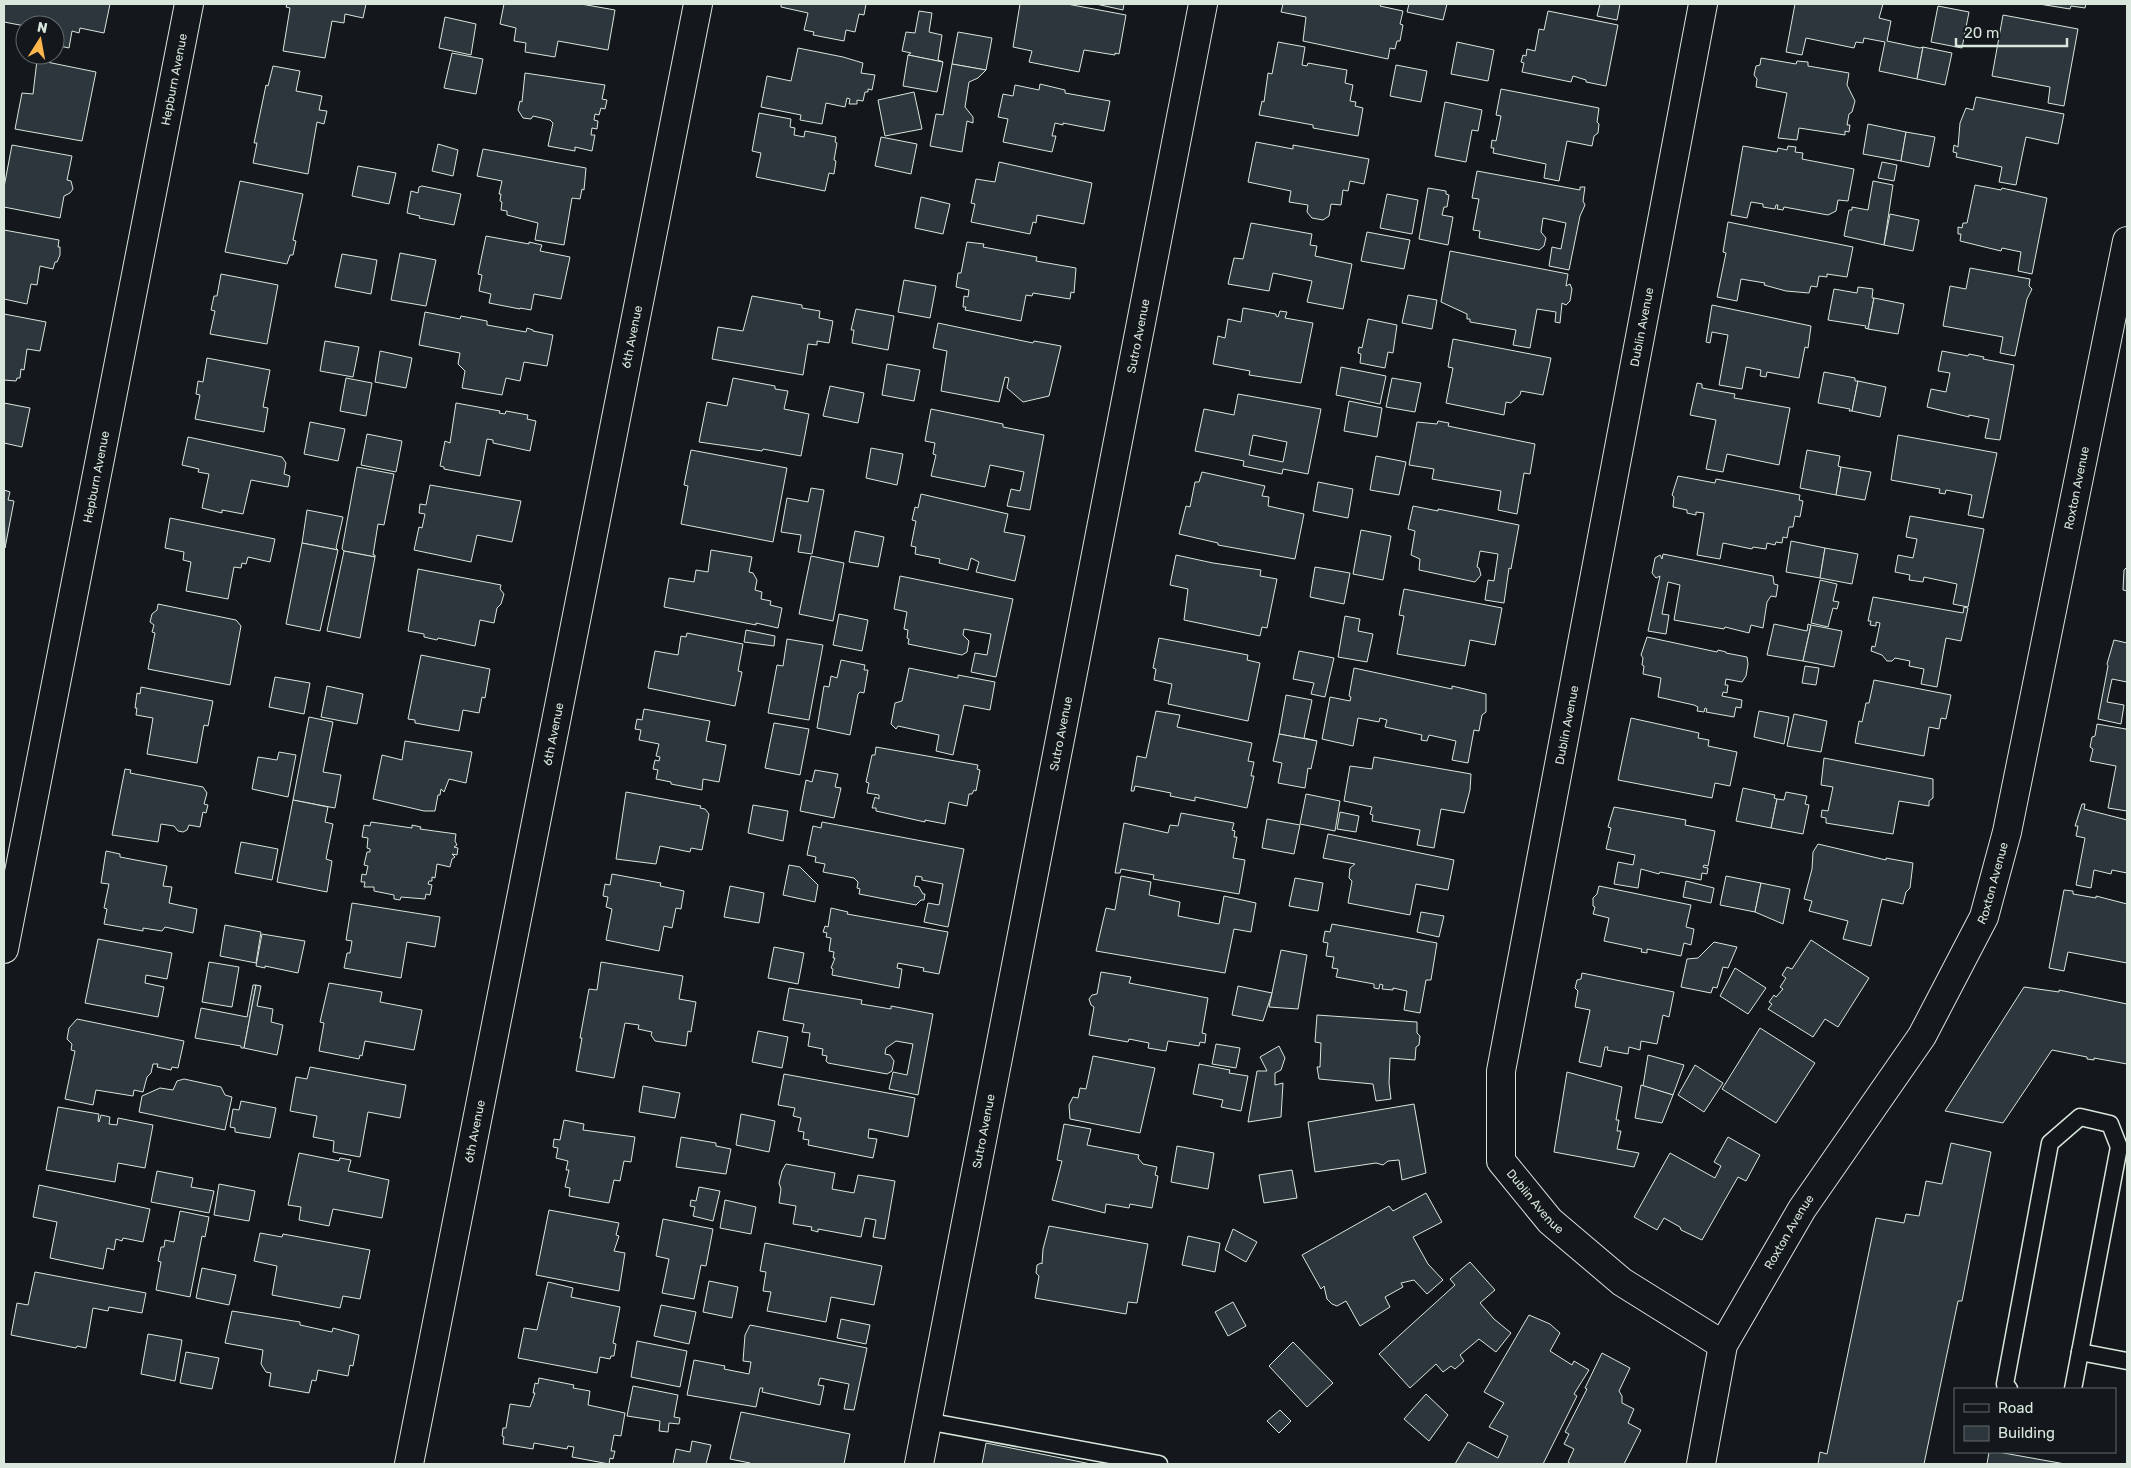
<svg xmlns="http://www.w3.org/2000/svg" width="2131" height="1468" font-family="Rubik,sans-serif">
<rect width="100%" height="100%" fill="#14181c"/>
<g fill="#2c363c" stroke="#d8e6dc" fill-rule="evenodd">
<path d="M4,4H110L104,33L80,28L79,33L72,31L69,48L55,45V25L25,26L4,22Z"/>
<path d="M287,4H366L363,18L345,14L344,23L332,21L325,58L283,51L290,8L286,7Z"/>
<path d="M504,4H581L615,10L608,50L558,41L555,57L525,52L526,43L514,41L516,28L500,24Z"/>
<path d="M781,4H866L864,15L859,14L855,32L846,30L844,41L813,35L814,32L804,30L808,13L781,7Z"/>
<path d="M1020,4H1067L1126,15L1119,54L1115,53V55L1084,50L1079,72L1029,62L1032,51L1013,47Z"/>
<path d="M1096,4H1124L1123,10Z"/>
<path d="M1283,4H1381L1380,6L1403,11L1400,24L1403,25L1400,41H1397L1395,49L1390,48L1388,59L1303,41L1306,17L1281,12Z"/>
<path d="M1409,4H1447L1443,20L1407,12Z"/>
<path d="M1600,4H1620L1617,20L1597,16Z"/>
<path d="M1795,4H1883L1879,18L1891,21L1887,41L1920,48L1923,47L1917,79L1879,71L1885,42L1864,38L1863,43L1856,42L1854,48L1806,38L1802,55L1786,52Z"/>
<path d="M2039,4H2086L2085,8L2071,6L2070,9Z"/>
<path d="M1938,6L1969,12L1962,48L1931,42Z"/>
<path d="M919,11L932,13L929,32L942,35L938,60L943,62L908,55L911,53L902,51L906,32L915,33Z"/>
<path d="M1548,11L1618,25L1606,86L1586,82V80L1573,76L1571,82L1522,72L1524,63L1521,62L1523,55L1526,56L1527,49L1535,51L1539,29L1544,30Z"/>
<path d="M2003,15L2078,29L2064,106L2048,103L2050,87L1992,76Z"/>
<path d="M445,17L476,24L471,55L439,48Z"/>
<path d="M958,32L992,38L986,70L952,64Z"/>
<path d="M1278,42L1305,47L1302,65L1307,66L1308,63L1347,70L1345,83L1353,85L1350,101L1356,102L1355,106L1363,108L1358,136L1313,128V125L1259,115L1262,101L1264,102L1268,73L1272,74Z"/>
<path d="M1457,42L1494,50L1488,81L1451,74Z"/>
<path d="M1923,47L1952,53L1945,85L1917,79Z"/>
<path d="M798,48L843,57L863,63L861,73L875,75L872,90L868,89V92H865L863,101L857,100V104H849L850,99L847,98L845,107L826,103L822,124L800,120L801,115L761,107L767,76L791,81Z"/>
<path d="M452,53L483,59L476,94L444,88Z"/>
<path d="M908,55L943,62L937,92L903,86Z"/>
<path d="M1761,58L1796,64L1797,61L1808,62V66L1849,73L1847,85L1855,101L1852,112L1849,114L1847,125H1850L1849,132L1845,131V135L1799,128L1797,140L1778,138L1787,93L1756,87L1757,79L1754,75L1756,66L1760,65Z"/>
<path d="M37,60L96,72L82,141L15,129L22,93L33,94Z"/>
<path d="M952,64L986,70L978,78L969,82L965,107L973,117V123L967,121L962,152L930,146L936,114L943,115Z"/>
<path d="M1396,65L1427,71L1421,102L1390,96Z"/>
<path d="M273,66L300,71L296,91L322,96L319,110L327,111L324,124L317,122L308,174L253,163L257,143H254L266,85L268,86Z"/>
<path d="M525,73L605,85L602,99L607,100L605,109L601,108L599,115L595,114L594,120L598,121L597,129L592,128L591,135H595L592,151L575,147V151L548,146L553,123L550,120L533,116L531,119L523,118L518,110L520,101L522,102Z"/>
<path d="M1040,84L1065,90V93L1110,101L1104,131L1063,123V125L1055,123L1052,136H1056L1052,152L1003,142L1008,119L998,117L1003,94L1013,96L1015,85L1039,90Z"/>
<path d="M1501,89L1599,108L1597,122L1599,124L1598,133L1594,136L1592,146L1567,141L1559,181L1544,178L1546,164L1493,153L1494,148H1491L1492,140L1496,141L1501,116L1496,115Z"/>
<path d="M914,92L922,129L885,136L878,100Z"/>
<path d="M1976,97L2064,114L2058,144L2026,137L2016,185L1999,182L2002,167L1956,157L1957,153L1953,152L1954,145L1958,147L1960,123L1966,108L1973,110Z"/>
<path d="M1445,102L1482,110L1478,131L1472,130L1466,162L1435,156Z"/>
<path d="M759,113L791,119L790,127L795,128L794,135L804,137L805,131L836,137L835,142L837,143L834,160L836,161L834,174L829,173L825,191L756,177L761,153L752,151Z"/>
<path d="M1868,124L1906,132L1901,161L1863,154Z"/>
<path d="M1906,132L1935,137L1929,167L1901,161Z"/>
<path d="M881,137L917,144L911,174L875,166Z"/>
<path d="M1256,142L1293,149V145L1369,159L1364,184L1350,181L1348,191L1343,190L1341,205L1331,204L1329,216L1323,220L1312,218L1307,212L1308,205L1289,202L1291,191L1248,182Z"/>
<path d="M438,144L458,150L453,176L432,171Z"/>
<path d="M12,145L72,156L67,180L71,181L73,189L70,193L64,196L60,218L4,207V187Z"/>
<path d="M1743,146L1777,152L1778,148L1787,150L1788,146L1796,147L1795,152L1803,153L1802,159L1854,169L1848,201L1838,200L1836,211L1828,215L1784,207L1783,210L1777,209L1778,205H1776L1775,209L1763,207V204L1751,202L1747,218L1731,215Z"/>
<path d="M483,149L586,168L584,190L582,189L580,199L572,198L564,245L535,240L538,223L507,215V211L501,210L502,202L500,201L501,194H499L502,181L477,176Z"/>
<path d="M999,162L1092,183L1084,224L1037,215L1036,223L1033,222L1030,234L971,222L975,204L971,203L976,179L995,182Z"/>
<path d="M1882,162L1897,165L1894,181L1878,178Z"/>
<path d="M358,166L396,173L389,204L352,196Z"/>
<path d="M1477,171L1580,190V187H1585L1583,201L1585,205L1580,216L1569,270L1549,266L1552,247L1561,249L1566,223L1543,218L1541,232L1546,238L1544,246L1539,250L1479,238L1480,231L1473,230L1479,199L1472,198Z"/>
<path d="M240,181L303,194L293,240L296,241L293,255H290L287,264L225,252Z"/>
<path d="M1873,181L1893,185L1884,245L1844,236L1849,210H1852V207L1868,210Z"/>
<path d="M1975,185L2001,190L2002,188L2047,198L2032,274L2018,271L2021,252L2002,248L2001,251L1960,241L1961,234H1958V227L1962,228L1963,223H1967Z"/>
<path d="M422,186L461,194L454,225L419,218L420,216L407,213L411,191L418,193L419,187Z"/>
<path d="M1428,188L1446,191V194L1449,195L1447,207H1444L1442,215L1453,217L1448,245L1419,239Z"/>
<path d="M1387,194L1418,200L1412,234L1380,228Z"/>
<path d="M921,197L950,204L943,234L915,228Z"/>
<path d="M1890,214L1919,220L1913,251L1884,245Z"/>
<path d="M1728,222L1853,247L1847,277L1827,274V277L1819,276L1817,287L1811,286L1809,293L1786,291L1764,285L1765,283L1741,279L1737,301L1717,297L1726,253L1723,252Z"/>
<path d="M1251,223L1312,234L1310,245L1317,246L1315,256L1352,264L1343,309L1307,302L1312,281L1273,273L1269,291L1228,284L1234,258L1243,259Z"/>
<path d="M4,230L59,240L58,247H60V255L57,262H55L53,269L40,266L37,285L31,284L27,304L4,299Z"/>
<path d="M1367,232L1410,240L1404,269L1361,261Z"/>
<path d="M486,236L529,244V242L542,245L540,251L570,257L561,299L534,294L531,310L520,308V309L489,303L491,294L479,291L482,275L478,274Z"/>
<path d="M967,242L984,244L983,247L1037,257L1036,261L1076,268L1074,293L1071,292L1070,299L1033,293L1032,296L1026,295L1021,321L965,310L966,307H963L964,296L968,297L969,290L956,287L958,273H961Z"/>
<path d="M1450,251L1568,274L1566,286L1570,284L1572,289L1570,301L1566,305L1562,303L1560,323L1555,322L1556,312L1537,309L1530,348L1513,345L1516,330L1470,322V319H1467V314L1441,302Z"/>
<path d="M400,253L436,260L426,306L391,300Z"/>
<path d="M342,254L377,260L371,294L335,287Z"/>
<path d="M1970,268L2030,279L2029,286L2032,289L2027,299L2015,356L2000,353L2003,337L1943,326L1950,286L1966,289Z"/>
<path d="M221,274L278,285L267,344L210,334L215,311L211,310L214,296H217Z"/>
<path d="M904,280L936,286L930,318L898,312Z"/>
<path d="M1858,287L1873,289L1872,298H1874L1868,329L1865,328L1866,326L1828,320L1834,289L1857,293Z"/>
<path d="M1408,295L1437,300L1432,329L1402,323Z"/>
<path d="M752,296L802,305V308L820,311L819,318L833,321L829,343L817,341V345L808,344L803,375L712,359L718,327L743,331Z"/>
<path d="M1874,298L1904,304L1898,334L1868,329Z"/>
<path d="M1712,305L1811,326L1808,348L1805,347L1799,378L1767,372L1766,377L1760,376L1761,370L1746,367L1742,389L1719,385L1728,335L1712,332L1710,343L1706,342Z"/>
<path d="M1243,308L1276,314V316L1278,317L1280,311L1287,312L1285,318L1313,323L1301,383L1249,375L1250,371L1213,364L1218,336L1225,338L1228,319L1241,322Z"/>
<path d="M856,309L894,316L888,350L852,343L854,330H851Z"/>
<path d="M425,312L460,319L461,316L487,321V325L526,332L527,328L533,330V331L553,335L547,366L524,362L520,381L506,378L502,395L462,388L465,371L458,364L460,353L419,345Z"/>
<path d="M4,314L46,322L40,351L27,349L24,370L21,369L20,378H17L16,381L4,380Z"/>
<path d="M1368,319L1397,325L1393,353L1388,352L1385,368L1360,363L1361,354L1358,353L1359,347L1362,348Z"/>
<path d="M938,323L1033,343L1034,341L1061,346L1049,396L1023,402L1007,388L1009,378L1005,377L999,402L941,391L947,351L933,348Z"/>
<path d="M1453,339L1551,358L1543,395L1521,391L1520,395L1511,403L1506,402L1504,415L1446,403L1453,368L1448,367Z"/>
<path d="M325,341L359,347L353,377L320,371Z"/>
<path d="M380,351L412,358L406,388L375,382Z"/>
<path d="M1942,351L1968,356L1969,354L1984,357L1983,359L2014,365L2000,440L1985,438L1989,419L1969,415V417L1927,407L1931,389L1946,392L1950,373L1938,371Z"/>
<path d="M207,358L270,370L263,407L268,408L264,432L195,419L200,395L196,394L198,381L203,382Z"/>
<path d="M887,364L920,370L914,401L882,395Z"/>
<path d="M1341,367L1386,376L1380,404L1336,395Z"/>
<path d="M1824,372L1855,378V381H1858L1852,411H1849L1850,409L1818,403Z"/>
<path d="M346,378L372,383L366,416L340,411Z"/>
<path d="M733,378L775,386V389L788,391L784,409L809,414L801,456L763,449L762,451L699,442L707,402L727,406Z"/>
<path d="M1392,378L1421,383L1415,412L1386,407Z"/>
<path d="M1858,381L1886,387L1880,417L1852,411Z"/>
<path d="M1697,383L1702,384V388L1735,394L1734,398L1790,408L1779,465L1727,454L1723,472L1706,469L1716,420L1690,415Z"/>
<path d="M830,386L864,393L858,423L823,416Z"/>
<path d="M1238,394L1321,409L1308,474L1283,469L1282,474L1243,466L1244,461L1195,451L1204,409L1234,415ZM1253,435L1287,442L1283,462L1249,455Z"/>
<path d="M1349,401L1382,408L1377,437L1344,431Z"/>
<path d="M4,403L30,408L22,447L4,443Z"/>
<path d="M456,403L500,411L499,413L505,414L506,411L528,415L527,419L536,421L530,451L493,443V440L487,439L480,476L444,469V467L440,466L445,441L450,443Z"/>
<path d="M931,409L1003,424V427L1044,435L1030,510L1007,506L1011,489L1020,491L1024,472L990,465L985,487L931,476L936,455L933,454L935,443L925,441Z"/>
<path d="M1438,421L1449,423L1448,426L1535,444L1530,474L1524,473L1517,514L1498,510L1501,491L1432,479L1434,469L1409,465L1417,422L1437,424Z"/>
<path d="M310,422L345,429L338,461L304,454Z"/>
<path d="M367,434L402,441L396,472L361,465Z"/>
<path d="M1898,435L1997,453L1983,518L1968,515L1972,495L1946,490L1945,494L1939,493L1940,489L1891,480Z"/>
<path d="M188,437L282,457L286,463L284,474L290,476L288,487L251,480L243,514L222,510V513L202,508L209,474L198,472L199,469L182,465Z"/>
<path d="M871,448L903,454L897,485L866,478Z"/>
<path d="M691,450L787,468L773,542L681,524L688,486L684,485Z"/>
<path d="M1807,450L1840,456L1838,466L1841,467L1836,495L1800,488Z"/>
<path d="M1376,456L1406,462L1399,495L1370,490Z"/>
<path d="M357,467L394,474L384,525L378,524L373,555H375V557L344,551L342,549Z"/>
<path d="M1841,467L1871,472L1865,500L1836,495Z"/>
<path d="M1202,472L1265,486L1262,496L1269,497L1268,506L1304,514L1295,559L1218,545V543L1179,534L1186,506L1190,507L1195,482H1199Z"/>
<path d="M1678,476L1715,483L1716,479L1800,495L1799,500L1803,501L1800,517L1795,516L1793,527H1789L1787,538L1783,537L1782,543L1776,542L1775,545L1767,543L1766,549L1753,547L1752,549L1723,543L1720,559L1697,555L1704,513L1696,512V515L1687,513V510L1673,507L1674,497L1672,495Z"/>
<path d="M1318,482L1353,489L1348,518L1313,511Z"/>
<path d="M430,485L521,501L512,542L477,535L471,562L414,550L419,527L422,528L425,514L419,513L420,504L426,505Z"/>
<path d="M811,488L824,490L812,554L798,552L801,535L781,532L787,498L808,502Z"/>
<path d="M4,490L10,492L8,500L14,501L5,548Z"/>
<path d="M921,494L1008,514L1004,532L1025,536L1015,581L976,572L979,562L971,558L968,570L939,563L940,559L915,554L916,547L911,546L916,521L912,520L915,507L918,508Z"/>
<path d="M1413,506L1438,511V509L1519,525L1511,569L1509,568L1504,603L1485,600L1488,580L1494,581L1498,554L1480,551L1477,567L1479,568L1481,575L1475,582L1419,570L1420,559L1411,555L1415,531L1408,529Z"/>
<path d="M307,510L343,517L336,548L338,550L302,543Z"/>
<path d="M1910,516L1984,529L1968,607L1953,604L1957,584L1924,577L1923,582L1909,580L1910,575L1895,572L1898,555L1913,558L1917,539L1906,537Z"/>
<path d="M170,518L275,539L270,562L248,557L246,564L242,563L241,568L234,567L228,599L186,591L191,562L183,560L184,552L165,548Z"/>
<path d="M1361,530L1391,536L1383,580L1353,574Z"/>
<path d="M855,531L884,537L878,567L849,562Z"/>
<path d="M1791,541L1825,548L1820,578L1786,572Z"/>
<path d="M302,543L338,550L320,631L286,624Z"/>
<path d="M1825,548L1858,554L1852,584L1820,578Z"/>
<path d="M711,550L752,557L749,572L753,573L757,580L755,590L762,592L761,599L771,601L770,605L782,608L778,628L756,623V625L664,607L669,578L694,582L696,570L708,572Z"/>
<path d="M344,551L375,557L360,638L327,631Z"/>
<path d="M1663,554L1773,576L1774,584L1778,585L1776,597L1771,596L1767,602L1763,628L1751,625L1749,633L1725,627L1724,629L1674,620L1680,585L1668,582L1662,614L1669,615L1666,634L1648,631L1660,576L1656,578L1652,573L1655,558L1660,555L1662,559Z"/>
<path d="M1176,555L1213,563L1261,570L1260,576L1277,579L1267,628L1262,627L1260,636L1184,620L1188,589L1170,585Z"/>
<path d="M811,556L844,563L833,621L799,614Z"/>
<path d="M1315,567L1350,573L1344,604L1310,597Z"/>
<path d="M2127,567V591L2123,590L2124,570Z"/>
<path d="M418,569L501,585L500,589L504,594L501,604L497,608L494,623L480,620L475,646L438,638L437,640L424,637V634L408,631Z"/>
<path d="M900,576L1013,599L996,677L971,672L975,653L987,655L991,634L964,629L963,635L969,641L967,652L962,655L908,644L909,639L907,638L908,630L904,629L907,612L894,609Z"/>
<path d="M1820,580L1837,584L1833,601L1839,602L1837,609L1833,608L1828,627L1811,623Z"/>
<path d="M1404,589L1502,608L1495,645L1470,640L1465,666L1397,654L1404,616L1399,615Z"/>
<path d="M1873,597L1963,613L1964,607L1968,608L1961,641L1946,638L1937,687L1921,684L1924,669L1909,666L1910,661L1895,658L1892,661H1887L1882,655L1871,651L1872,646L1875,647L1880,623L1876,622V626L1870,625L1871,621H1868Z"/>
<path d="M158,604L236,620L241,626L230,685L148,669L155,633L152,632L154,625L150,622L152,614L157,610Z"/>
<path d="M839,614L868,620L862,651L833,645Z"/>
<path d="M1345,616L1360,619L1358,631L1373,634L1367,662L1338,657Z"/>
<path d="M1774,624L1807,631L1808,624L1811,625L1803,661L1767,655Z"/>
<path d="M1811,625L1842,631L1834,667L1803,661Z"/>
<path d="M746,630L775,636L774,646L744,642Z"/>
<path d="M687,633L743,644L738,671L742,672L735,706L648,688L655,651L678,655L681,636L686,637Z"/>
<path d="M1647,637L1717,652L1718,650L1726,652V653L1747,657L1748,664L1746,676L1742,682L1726,679L1725,685H1728L1727,693L1723,692L1722,696L1742,700L1741,708L1736,707L1734,717L1706,712L1707,709L1705,708L1704,712L1697,711L1698,707L1694,705L1658,697L1661,678L1643,674L1644,666L1642,665L1643,658L1641,655Z"/>
<path d="M1159,638L1248,655L1247,660L1260,663L1248,721L1168,704L1172,684L1154,680L1156,669L1153,668Z"/>
<path d="M787,639L823,645L809,720L768,713L777,665L783,666Z"/>
<path d="M2114,640L2127,643V682L2112,679L2107,702L2124,705L2121,724L2098,719L2108,666L2107,664Z"/>
<path d="M1299,651L1334,658L1325,697L1311,694L1314,683L1293,679Z"/>
<path d="M421,655L490,669L485,698L482,697L479,713L463,710L459,731L415,723V720L408,719Z"/>
<path d="M841,660L865,665L864,670H868L864,693L860,692L858,694L850,735L817,728L824,686L829,687L831,676L837,678Z"/>
<path d="M1805,666L1819,668L1816,685L1802,683Z"/>
<path d="M909,668L958,678V675L995,682L990,710L964,705L953,755L936,751L939,735L898,726L896,729L891,724L895,703L902,701Z"/>
<path d="M1354,668L1452,689V686L1486,694V712L1482,715L1479,731L1474,730L1468,763L1452,760L1456,741L1429,735L1427,741L1421,740L1422,735L1385,727L1387,720L1380,718L1379,722L1358,718L1353,746L1322,739L1330,697L1350,701L1351,697L1349,696Z"/>
<path d="M275,677L310,683L304,714L269,707Z"/>
<path d="M1874,680L1951,695L1946,719L1941,718L1939,729L1929,727L1924,756L1855,743L1859,721L1862,722L1866,703H1869Z"/>
<path d="M327,686L363,694L357,724L321,717Z"/>
<path d="M141,687L213,701L208,726L204,725L197,763L147,754L153,718L136,715L137,708H135L137,693L140,694Z"/>
<path d="M1286,695L1312,700L1304,738L1317,741L1279,734Z"/>
<path d="M644,709L710,721L706,741L726,745L719,782L703,779L702,790L671,784V782L656,779L658,770L653,769L655,760L659,761L660,757L656,756L659,744L639,740L641,730L635,729L637,719L642,720Z"/>
<path d="M1156,711L1180,715L1177,727L1252,743L1248,761L1254,762L1251,776H1254L1247,808L1195,797V801L1170,796L1171,793L1135,786L1134,791H1131L1137,756L1146,758Z"/>
<path d="M1759,711L1789,717L1784,744L1754,737Z"/>
<path d="M1794,714L1827,721L1821,752L1787,746Z"/>
<path d="M309,717L333,722L323,772L341,775L335,808L293,800Z"/>
<path d="M1631,718L1699,733L1698,738L1709,740L1708,746L1737,752L1730,786L1715,783L1712,798L1618,780Z"/>
<path d="M774,723L809,729L800,775L765,768Z"/>
<path d="M2097,724L2126,729L2127,732V811L2108,808L2116,766L2090,761L2093,749L2090,747L2092,737L2095,736Z"/>
<path d="M1279,734L1317,741L1311,769L1308,768L1305,788L1278,783L1282,763L1273,761Z"/>
<path d="M405,741L472,752L466,783L449,779L444,792L441,789L440,795H438L435,811H424L373,799L382,755L402,760Z"/>
<path d="M876,747L978,765L977,769L980,770L976,791L974,790L972,794H969L967,806L949,802L945,824L925,820V822L876,811V808H872L875,797L879,799V795L867,793L869,783L866,782L872,755H875Z"/>
<path d="M279,752L296,755L288,797L252,789L258,757L277,760Z"/>
<path d="M1374,757L1471,774L1470,790L1464,813L1441,809L1434,848L1417,845L1420,830L1372,821L1373,815L1370,814L1372,807L1344,801L1350,766L1372,769Z"/>
<path d="M1824,758L1933,779V798L1929,801V806L1899,801L1893,834L1826,823V818L1821,817L1822,810L1828,811L1833,787L1821,785Z"/>
<path d="M125,769L131,770L130,773L203,787L207,793L204,804L208,805L206,813L203,812L200,827L189,825L187,830L183,832L178,831L174,826L161,824L158,842L112,835Z"/>
<path d="M815,770L838,774L835,787L841,788L834,818L800,811L806,780L812,782Z"/>
<path d="M1743,788L1775,795L1774,798L1777,799L1771,828L1736,821Z"/>
<path d="M626,792L701,806L700,808L705,809L709,814L702,850L691,848L690,852L660,846L656,864L616,859Z"/>
<path d="M1786,792L1807,796L1805,804L1809,805L1803,834L1771,828L1777,799L1784,800Z"/>
<path d="M1306,794L1340,801L1335,831L1300,824Z"/>
<path d="M293,800L328,807L325,822L333,824L326,859L332,861L327,892L277,882Z"/>
<path d="M2082,804H2085L2084,809L2127,820V873L2112,870L2111,874L2094,870L2091,888L2076,885L2085,838L2076,836L2078,826H2075Z"/>
<path d="M753,805L788,811L783,841L748,833Z"/>
<path d="M1614,807L1686,820L1685,825L1715,831L1708,866L1704,865L1703,867L1708,868L1707,874L1702,873L1701,880L1660,872L1659,874L1641,869L1638,888L1614,884L1618,862L1633,865L1635,855L1606,849L1611,828L1608,827Z"/>
<path d="M1340,812L1359,816L1356,832L1337,829Z"/>
<path d="M1181,813L1234,823L1232,830L1235,831L1234,837H1237L1233,858L1245,860L1239,894L1153,879L1154,875L1121,869L1120,873H1115L1124,823L1168,833L1170,825L1178,826Z"/>
<path d="M1267,819L1300,825L1294,854L1262,848Z"/>
<path d="M371,822L412,828V825L421,827L420,829L456,834L455,841L457,845L454,847L458,848L457,855L452,854L455,857L452,859L450,867L437,864L435,878L432,877V881H429L428,884L432,885L430,895L426,894L425,899L401,897L400,900L394,899V895L374,891V887H364L365,882H361L362,874L366,875L368,866L364,865L367,852H370V849L367,848L368,838L362,837L364,825L370,826Z"/>
<path d="M822,822L964,849L948,927L924,922L928,903L939,905L943,884L922,880V877L916,876L914,886L919,887L923,894H925L924,900H921L916,905L859,894L860,889L857,888L858,882L854,878L823,872L825,864L815,862L816,857L807,855L813,826L821,828Z"/>
<path d="M1328,834L1454,860L1448,890L1416,884L1410,915L1348,903L1352,881L1349,878L1350,868L1355,864L1323,858Z"/>
<path d="M241,842L278,849L272,880L235,873Z"/>
<path d="M1818,844L1886,860V858L1913,863L1910,888L1906,892L1903,904L1882,899L1871,946L1843,939L1848,921L1809,911L1812,901L1804,899L1812,869L1813,852Z"/>
<path d="M106,851L120,854V857L167,866L163,886L172,887L169,903L197,909L193,933L165,927L162,931L143,928V931L104,924L107,909L104,908L109,884L101,883Z"/>
<path d="M789,865L800,867L818,885L815,902L783,895Z"/>
<path d="M612,874L661,883L660,886L684,891L681,909L676,908L672,928L664,926L659,951L606,940L612,909L606,907L608,897L603,896L605,884L610,885Z"/>
<path d="M1121,876L1151,882L1149,895L1180,902L1178,916L1219,924L1224,896L1256,903L1251,932L1234,929L1225,973L1096,951L1106,908L1115,910Z"/>
<path d="M1726,876L1761,883L1755,912L1720,905Z"/>
<path d="M1295,878L1323,883L1318,911L1289,906Z"/>
<path d="M1686,881L1714,888L1711,903L1683,897Z"/>
<path d="M1761,883L1790,889L1783,924L1755,912Z"/>
<path d="M730,886L764,893L759,923L724,917Z"/>
<path d="M1599,886L1691,905L1686,927L1694,929L1691,945L1684,943L1681,956L1647,949V953L1641,952L1642,949L1604,941L1609,918L1593,914L1595,907L1593,906V898L1597,894Z"/>
<path d="M2064,890L2073,891V894L2096,898V896L2127,904V963L2068,952L2064,971L2049,968Z"/>
<path d="M352,903L440,917L435,947L407,942L401,978L344,968L347,953H350L352,941L346,940Z"/>
<path d="M831,908L848,912L847,914L948,932L939,974L923,971L924,968L898,963L897,968L902,969L899,988L832,975L833,969L831,968L835,958H833L834,952L829,951L831,938L826,937L827,933L823,932L825,926L828,927Z"/>
<path d="M1421,912L1444,916L1439,937L1417,932Z"/>
<path d="M1332,924L1437,943L1431,980H1426L1420,1013L1404,1010L1407,991L1393,988V990L1382,989L1383,985L1380,984L1379,989L1374,988V984L1336,977L1338,969L1332,968L1334,957L1326,956L1328,943L1323,942L1325,931L1330,932Z"/>
<path d="M225,925L261,932L256,963L220,956Z"/>
<path d="M262,934L305,941L298,973L265,966V968L256,966Z"/>
<path d="M98,939L172,953L167,979L146,975L145,983L164,987L158,1017L85,1003Z"/>
<path d="M1811,940L1869,978L1838,1027L1825,1019L1813,1037L1768,1009L1772,1004L1769,1002L1774,995L1776,997L1783,989L1780,987L1786,978L1782,975L1787,967L1792,969Z"/>
<path d="M1714,942L1737,947L1728,968L1723,967L1717,988L1713,987L1711,993L1681,987L1687,959L1698,958Z"/>
<path d="M774,947L804,953L798,984L768,978Z"/>
<path d="M1281,950L1307,955L1298,1009L1269,1007Z"/>
<path d="M209,962L239,967L232,1007L202,1002Z"/>
<path d="M601,962L683,976L679,999L696,1002L691,1032L688,1031L686,1046L655,1041L651,1035L652,1032L638,1029L639,1025L625,1023L614,1078L576,1071L582,1038H580L589,989L597,990Z"/>
<path d="M1735,968L1766,988L1748,1014L1720,996Z"/>
<path d="M1101,972L1131,977L1129,983L1208,998L1202,1033L1206,1034L1205,1043L1200,1042L1199,1046L1168,1041L1166,1051L1148,1048L1149,1043L1129,1039L1128,1042L1089,1035L1094,1007L1091,1005L1089,999L1092,995L1097,994Z"/>
<path d="M1582,973L1674,992L1669,1017L1663,1015L1657,1044L1641,1041L1640,1050L1629,1047L1628,1054L1607,1050L1608,1047H1605L1601,1067L1579,1062L1590,1010L1575,1007L1578,991L1575,988L1577,980L1581,979Z"/>
<path d="M329,983L382,992L380,1002L422,1010L414,1050L365,1041L362,1056L360,1055L359,1059L319,1051L324,1023L320,1022Z"/>
<path d="M253,985H256L244,1048H241V1046L195,1038L201,1008L247,1017Z"/>
<path d="M256,985L261,986L257,1006L273,1009L271,1022L283,1025L277,1055L244,1048Z"/>
<path d="M1238,986L1272,993L1263,1021L1232,1015Z"/>
<path d="M2024,987L2059,992V990L2127,1004V1064L2094,1058V1060L2087,1059V1057L2052,1050L2003,1123L1945,1111Z"/>
<path d="M789,988L862,1000L861,1004L891,1009V1006L933,1014L918,1095L889,1089L893,1072L907,1075L913,1044L896,1041L886,1048L885,1054L890,1055L894,1061L892,1071L887,1074L828,1063L826,1061L827,1056L822,1055L823,1049L808,1046L810,1033L802,1032L804,1024L783,1020Z"/>
<path d="M1317,1015L1417,1022V1033L1420,1036L1419,1045L1416,1047L1415,1060L1390,1058L1389,1083L1391,1099L1376,1101L1373,1084L1319,1079L1317,1067H1320L1321,1043L1315,1042Z"/>
<path d="M77,1019L184,1041L178,1068L172,1067L171,1070L157,1067L158,1064H153L151,1073L147,1077L143,1092L134,1090L133,1096L96,1090L93,1105L65,1099L75,1051L71,1050L72,1044L67,1039L69,1028Z"/>
<path d="M1760,1028L1815,1063L1776,1123L1722,1089Z"/>
<path d="M758,1031L788,1037L782,1068L752,1062Z"/>
<path d="M1216,1044L1240,1048L1236,1068L1212,1064Z"/>
<path d="M1279,1046L1285,1058L1281,1070L1275,1073V1085L1283,1083L1281,1117L1248,1122L1257,1071H1267L1260,1057Z"/>
<path d="M1648,1055L1684,1065L1673,1095L1643,1086Z"/>
<path d="M1093,1056L1155,1068L1140,1133L1070,1119L1069,1105L1073,1097L1078,1098L1080,1088L1086,1089Z"/>
<path d="M1199,1064L1230,1070L1229,1073L1248,1076L1241,1111L1221,1107L1223,1100L1193,1094Z"/>
<path d="M1695,1065L1723,1083L1704,1112L1678,1095Z"/>
<path d="M310,1067L406,1085L400,1118L368,1112L360,1157L333,1152L334,1141L313,1137L317,1116L290,1111L296,1077L307,1079Z"/>
<path d="M1567,1072L1622,1087L1616,1120H1619L1617,1131H1621L1617,1149L1639,1153L1634,1167L1554,1152Z"/>
<path d="M784,1074L915,1098L908,1137L869,1129L868,1138L877,1139L873,1158L808,1145L809,1140L803,1139L804,1132L798,1131L801,1118L793,1116L795,1108L778,1105Z"/>
<path d="M184,1079L221,1087L225,1095L232,1097L225,1130L139,1112L142,1096L160,1088L173,1090L177,1081Z"/>
<path d="M1641,1085L1673,1095L1662,1123L1635,1118Z"/>
<path d="M643,1086L680,1093L675,1118L639,1112Z"/>
<path d="M241,1101L276,1108L270,1138L235,1132V1128L230,1127L233,1109L239,1110Z"/>
<path d="M1414,1104L1426,1173L1402,1180L1399,1160L1388,1161L1383,1165L1376,1163L1315,1172L1308,1122Z"/>
<path d="M58,1107L99,1114L98,1121L99,1122L101,1115L110,1117L109,1124L117,1125L118,1118L153,1125L145,1168L118,1163L115,1182L46,1170Z"/>
<path d="M741,1114L775,1121L769,1152L736,1145Z"/>
<path d="M564,1120L584,1124L583,1130L635,1137L631,1162L624,1161L620,1181L614,1180L609,1203L569,1196L570,1188L565,1187L569,1170H566L568,1161L556,1158L558,1148L553,1147L554,1139L560,1140Z"/>
<path d="M1064,1124L1091,1129L1087,1145L1139,1155L1138,1158L1143,1164L1157,1167L1155,1175L1158,1176L1152,1208L1130,1204L1129,1208L1106,1204L1105,1213L1052,1200L1062,1161L1057,1160Z"/>
<path d="M681,1137L716,1143V1146L731,1149L726,1174L676,1167Z"/>
<path d="M1728,1137L1760,1155L1746,1181L1738,1177L1702,1240L1681,1230L1680,1227L1664,1218L1657,1230L1634,1217L1670,1153L1715,1178L1721,1166L1714,1162Z"/>
<path d="M1951,1143L1991,1152L1962,1301H1958L1924,1464H1818L1820,1452L1827,1454L1876,1218L1904,1223L1906,1214L1919,1216L1926,1181L1942,1184Z"/>
<path d="M1177,1146L1214,1153L1208,1189L1171,1182Z"/>
<path d="M299,1153L339,1161L340,1158L351,1160L348,1171L389,1180L382,1218L333,1209L329,1226L299,1220L301,1207L288,1205Z"/>
<path d="M786,1164L835,1173L832,1189L854,1193L858,1175L895,1181L885,1239L873,1237L876,1220L865,1218L861,1237L818,1229V1232L811,1230L812,1227L793,1224L796,1206L779,1203L781,1189L779,1183L782,1171Z"/>
<path d="M1292,1170L1297,1198L1264,1203L1259,1175Z"/>
<path d="M157,1171L193,1178L191,1187L214,1191L209,1213L151,1202Z"/>
<path d="M219,1184L255,1191L249,1221L214,1215Z"/>
<path d="M39,1185L150,1209L143,1242L123,1238L122,1241L116,1239L114,1250L107,1248L103,1269L50,1258L57,1222L33,1217Z"/>
<path d="M699,1187L720,1191L713,1221L693,1216L695,1207L690,1206L691,1200L696,1201Z"/>
<path d="M1426,1193L1442,1222L1413,1237L1428,1264L1443,1280L1427,1294L1414,1280L1401,1283L1403,1287L1385,1297L1390,1307L1360,1326L1346,1301L1337,1306L1332,1304L1327,1299L1324,1286L1321,1289L1302,1255L1389,1206L1393,1211Z"/>
<path d="M725,1200L756,1207L751,1234L720,1228Z"/>
<path d="M549,1210L619,1223L616,1235L619,1236L614,1251L625,1253L619,1291L536,1275Z"/>
<path d="M180,1211L209,1217L205,1237L202,1236L190,1297L156,1290L161,1262L158,1261L161,1247H164L165,1240L174,1242Z"/>
<path d="M663,1219L713,1229L706,1266L701,1265L694,1299L662,1293L669,1259L656,1256Z"/>
<path d="M1049,1226L1148,1244L1137,1303L1128,1302L1126,1314L1035,1298L1039,1276L1036,1273L1037,1265L1041,1263L1042,1264L1043,1249Z"/>
<path d="M1233,1229L1257,1242L1246,1262L1225,1250Z"/>
<path d="M260,1233L282,1237L283,1234L370,1250L360,1299L343,1296L340,1308L272,1295L277,1266L254,1261Z"/>
<path d="M1188,1236L1220,1243L1215,1272L1182,1265Z"/>
<path d="M765,1243L882,1266L874,1305L831,1297L826,1322L767,1311L771,1292L763,1291L766,1272L760,1271Z"/>
<path d="M1470,1262L1495,1290L1480,1303L1494,1319L1511,1333L1496,1352L1479,1339L1460,1355L1464,1361L1455,1369L1451,1366L1443,1372L1436,1364L1410,1388L1379,1354L1455,1285L1450,1279Z"/>
<path d="M202,1268L236,1275L229,1305L196,1298Z"/>
<path d="M35,1272L146,1293L142,1313L109,1307L108,1311L93,1308L86,1348L77,1346L76,1348L11,1335L17,1303L28,1305Z"/>
<path d="M709,1281L738,1287L732,1318L703,1312Z"/>
<path d="M548,1282L573,1288L571,1297L620,1307L613,1343L616,1344L614,1356H611L610,1359L600,1357L597,1373L518,1358L524,1328L537,1330Z"/>
<path d="M1233,1302L1246,1326L1228,1336L1215,1312Z"/>
<path d="M661,1305L696,1312L689,1344L654,1336Z"/>
<path d="M232,1311L300,1322V1325L332,1332L333,1328L359,1335L353,1366L350,1365L348,1376L318,1370L316,1381L312,1380L309,1393L269,1386L271,1373L266,1372L261,1364L263,1350L225,1343Z"/>
<path d="M1529,1315L1550,1324L1560,1333L1550,1351L1572,1365L1574,1361L1589,1370L1574,1394L1577,1396L1543,1464H1455L1468,1442L1498,1458L1504,1445L1508,1436L1489,1427L1504,1403L1484,1392Z"/>
<path d="M841,1319L870,1325L866,1344L837,1338Z"/>
<path d="M750,1325L867,1348L854,1410L844,1409L849,1384L820,1378L818,1385L824,1386L820,1405L762,1392L763,1388H760L756,1407L687,1395L694,1360L725,1366L724,1369L749,1374L751,1362L743,1361L745,1335Z"/>
<path d="M148,1334L182,1340L175,1381L141,1374Z"/>
<path d="M637,1341L687,1351L680,1387L631,1377Z"/>
<path d="M1293,1342L1333,1383L1307,1407L1269,1366Z"/>
<path d="M186,1352L219,1358L212,1389L180,1383Z"/>
<path d="M1602,1353L1630,1368L1619,1391L1622,1396V1403L1634,1409L1628,1423L1641,1430L1624,1464H1571L1568,1462L1574,1449L1564,1444L1569,1434L1565,1432L1587,1389L1585,1388Z"/>
<path d="M539,1378L574,1385L573,1388L590,1391L588,1405L625,1413L621,1436L614,1435L611,1451H615L613,1459L610,1458L609,1464L572,1457L574,1447L568,1446L567,1449L534,1443L533,1449L503,1444L504,1437L502,1436L503,1428H506L510,1404L530,1407L535,1393H533L535,1383L538,1384Z"/>
<path d="M633,1386L678,1395L674,1417L680,1418L679,1424L669,1423L668,1432L659,1431L660,1421L627,1416Z"/>
<path d="M1426,1394L1448,1415L1429,1441L1404,1419Z"/>
<path d="M1280,1410L1291,1421L1279,1433L1267,1421Z"/>
<path d="M741,1412L850,1434L844,1464H747L750,1463L730,1459Z"/>
<path d="M692,1441L711,1445L706,1464H673L676,1449L690,1452Z"/>
<path d="M986,1443L1091,1464H982Z"/>
<path d="M1989,1452H1998L2065,1464H1987Z"/>
</g>
<g fill="none" stroke-linecap="round" stroke-linejoin="round">
<g stroke="#d8e6dc" stroke-width="19">
<g id="lane">
<path d="M2080,1352L2127,1361"/>
<path d="M2009,1389L2005,1384L2050,1143L2080,1117L2110,1124L2119,1147L2073,1389"/>
<path d="M926,1421L1159,1464"/>
</g>
</g>
<g stroke="#d8e6dc" stroke-width="30">
<g id="street">
<path id="s1" d="M1703,4L1501,1071V1161L1550,1221L1622,1282L1723,1345"/>
<path id="s2" d="M4,949L189,4"/>
<path id="s3" d="M409,1464L698,4"/>
<path id="s4" d="M919,1464L1203,4"/>
<path id="s5" d="M1701,1464L1723,1345L1802,1209L1922,1036L1984,917L2007,832L2127,241"/>
</g>
</g>
<use href="#lane" stroke="#14181c" stroke-width="16"/>
<use href="#street" stroke="#14181c" stroke-width="28"/>
</g>
<g text-anchor="middle" stroke-width="4" stroke-linejoin="round" paint-order="stroke">
<g font-size="12" fill="#d8e6dc" stroke="#14181c">
<text dy="4" stroke="none"><textPath href="#s2" startOffset="886">Hepburn Avenue</textPath></text>
<text transform="translate(1642 327) rotate(-79)" y="4">Dublin Avenue</text>
<text dy="4" stroke="none"><textPath href="#s4" startOffset="1149">Sutro Avenue</textPath></text>
<text dy="4" stroke="none"><textPath href="#s3" startOffset="1149">6th Avenue</textPath></text>
<text dy="4" stroke="none"><textPath href="#s2" startOffset="481">Hepburn Avenue</textPath></text>
<text dy="4" stroke="none"><textPath href="#s5" startOffset="1062">Roxton Avenue</textPath></text>
<text transform="translate(1567 725) rotate(-79)" y="4">Dublin Avenue</text>
<text dy="4" stroke="none"><textPath href="#s3" startOffset="744">6th Avenue</textPath></text>
<text dy="4" stroke="none"><textPath href="#s4" startOffset="744">Sutro Avenue</textPath></text>
<text dy="4" stroke="none"><textPath href="#s5" startOffset="658">Roxton Avenue</textPath></text>
<text dy="4" stroke="none"><textPath href="#s3" startOffset="339">6th Avenue</textPath></text>
<text dy="4" stroke="none"><textPath href="#s4" startOffset="339">Sutro Avenue</textPath></text>
<text dy="4" stroke="none"><textPath href="#s1" startOffset="1229">Dublin Avenue</textPath></text>
<text dy="4" stroke="none"><textPath href="#s5" startOffset="252">Roxton Avenue</textPath></text>
</g>
</g>
<rect width="2131" height="1468" fill="none" stroke="#d8e6dc" stroke-width="10"/>
<rect x="1954" y="1388" width="162" height="65" fill="#14181c" stroke="#626a69"/>
<rect x="1964" y="1404" width="25" height="8" fill="#14181c" stroke="#626a69"/>
<text x="1998" y="1413" font-size="15" fill="#d8e6dc">Road</text>
<rect x="1964" y="1426" width="25" height="15" fill="#2c363c" stroke="#626a69"/>
<text x="1998" y="1438" font-size="15" fill="#d8e6dc">Building</text>
<g transform="translate(40 40) rotate(11)"><circle r="24" fill="#14181c" stroke="#626a69"/>
<path d="M0-4L9 19L0 12L-9 19Z" fill="#ffb74d"/>
<text y="-8" font-size="14" font-weight="bold" text-anchor="middle" fill="#d8e6dc">N</text>
</g>
<path d="M1956 38v8h111v-8" fill="none" stroke="#d8e6dc" stroke-width="2.5"/>
<text x="1964" y="38" font-size="15" fill="#d8e6dc" stroke="#14181c" stroke-width="4" paint-order="stroke">20 m</text>
</svg>
